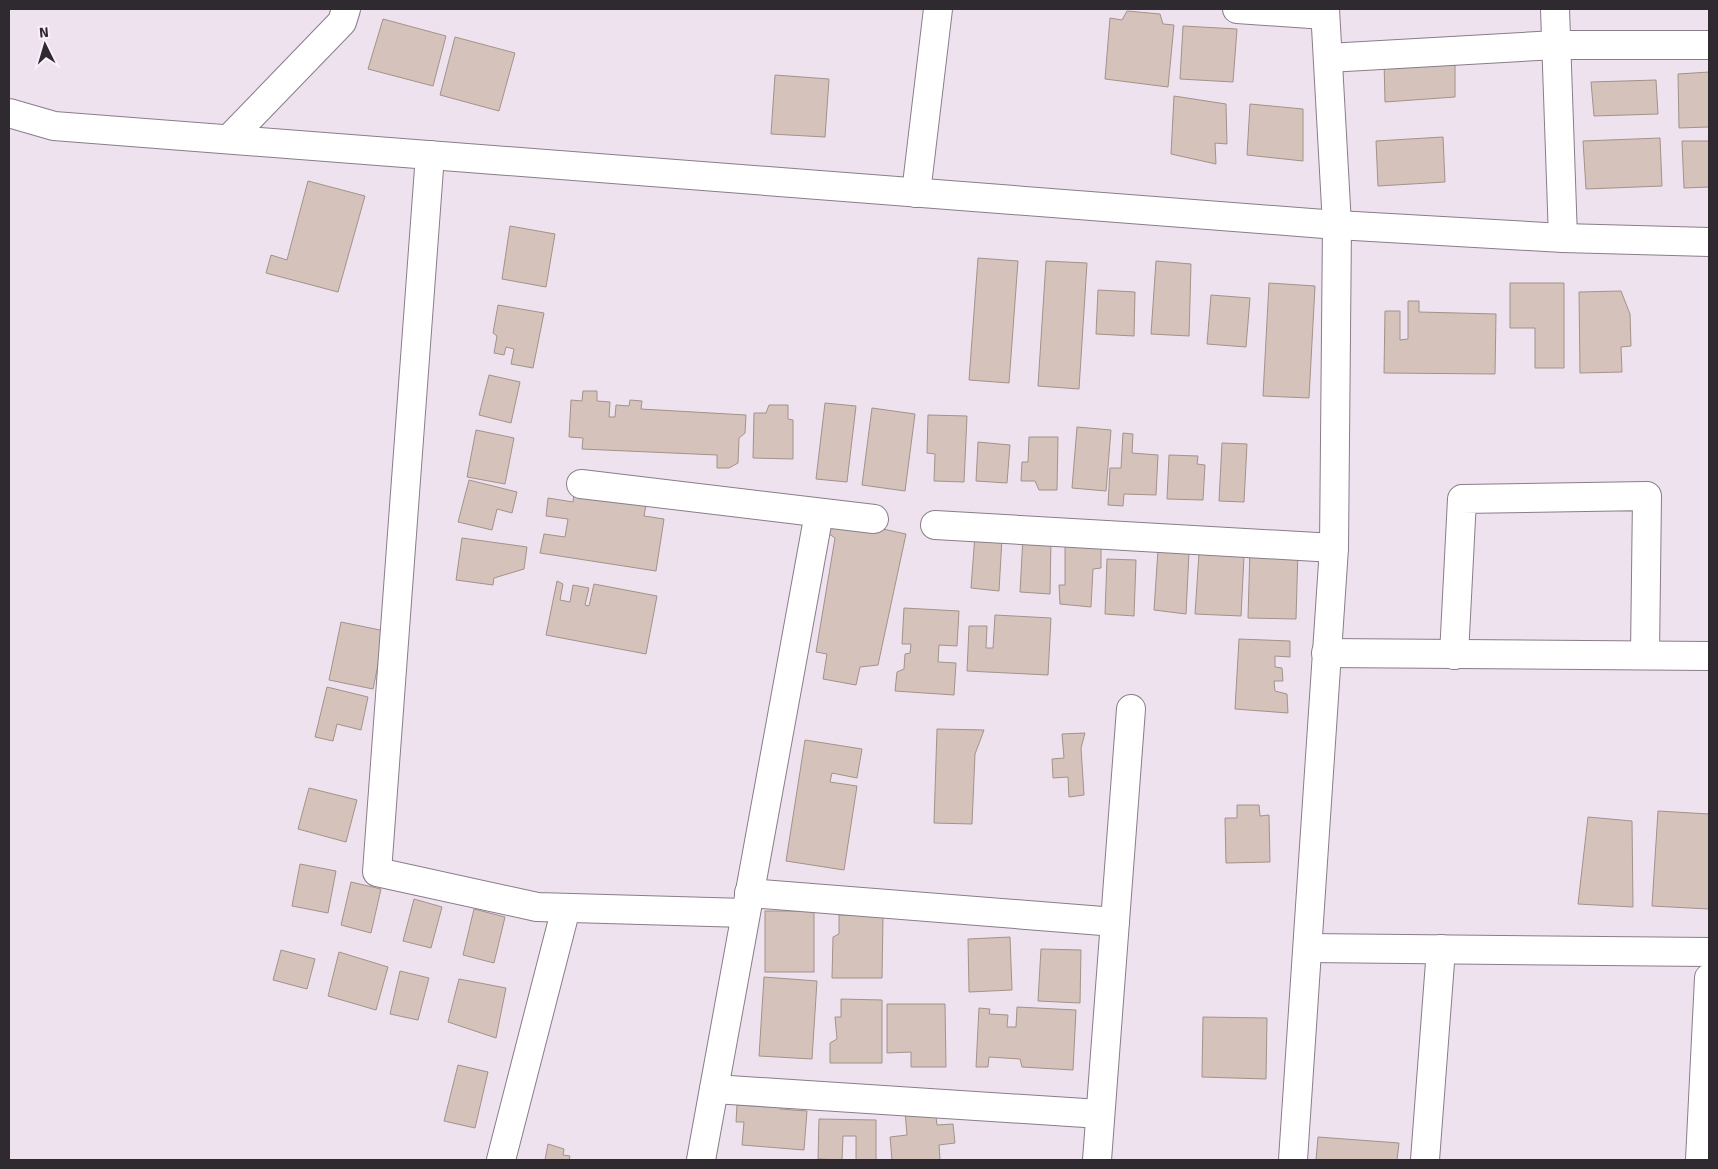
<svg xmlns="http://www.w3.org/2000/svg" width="1718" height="1169" font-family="Signika,sans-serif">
<rect width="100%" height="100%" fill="#efe2ef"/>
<g fill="#d5c3bb" stroke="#a2928a">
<path d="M1127,11L1160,14L1163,24L1174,25L1168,87L1105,79L1110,18L1122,20Z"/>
<path d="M383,19L446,36L433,86L368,69Z"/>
<path d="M1183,26L1237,29L1233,82L1180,79Z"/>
<path d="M455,37L515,53L499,111L440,95Z"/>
<path d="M1455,56V97L1385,102L1384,60Z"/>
<path d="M1709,72V127L1679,128L1678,74Z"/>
<path d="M775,75L829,79L825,137L771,134Z"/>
<path d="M1656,80L1658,114L1594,116L1591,82Z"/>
<path d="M1174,96L1226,104L1227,144L1215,143L1216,164L1171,154Z"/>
<path d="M1250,104L1303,109V161L1247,155Z"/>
<path d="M1443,137L1445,182L1378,186L1376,141Z"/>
<path d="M1660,138L1662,186L1586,189L1583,141Z"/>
<path d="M1682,141H1709V187L1684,188Z"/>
<path d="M308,181L365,196L338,292L266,273L271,255L287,260Z"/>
<path d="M510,226L555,234L546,287L502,279Z"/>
<path d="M978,258L1018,261L1009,383L969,380Z"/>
<path d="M1046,261L1087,263L1079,389L1038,386Z"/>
<path d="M1156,261L1191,264L1189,336L1151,334Z"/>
<path d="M1269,283L1315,286L1309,398L1263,396Z"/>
<path d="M1510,283H1564V368H1535V328H1510Z"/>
<path d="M1098,290L1135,292L1134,336L1096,334Z"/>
<path d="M1621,291L1630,314L1631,346L1621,347L1622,372L1580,373L1579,292Z"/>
<path d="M1211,295L1250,298L1246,347L1207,344Z"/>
<path d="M1408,301H1419V312L1496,314L1495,374L1384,373L1385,311H1400V340L1408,339Z"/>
<path d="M498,305L544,313L533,368L511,364L514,349L506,347L504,355L494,353L497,336L493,333Z"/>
<path d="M489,375L520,382L511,423L479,415Z"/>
<path d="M583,391H597V401L610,402L609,417H615L616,405L629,406L630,400L642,401L641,409L746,415L745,433L739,438L738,463L729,468H717V455L582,449L583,438L569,437L571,400L582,401Z"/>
<path d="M825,403L856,406L847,482L816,479Z"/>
<path d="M769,405H788V419L793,420V459L753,458L754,413H766Z"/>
<path d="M872,408L915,414L905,491L862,485Z"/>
<path d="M928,415L967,416L964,482L934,481L935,454L927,453Z"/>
<path d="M1077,427L1111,430L1106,491L1072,488Z"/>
<path d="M476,430L514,438L505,484L467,477Z"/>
<path d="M1123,433L1133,434L1132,453L1158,455L1156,495L1124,494L1123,506L1108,505L1110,468H1121Z"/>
<path d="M1029,437H1058L1057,490H1039L1035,481H1021L1022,462H1028Z"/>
<path d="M978,442L1010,445L1007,483L976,481Z"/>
<path d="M1222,443L1247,444L1244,502L1219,501Z"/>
<path d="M1169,455L1198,456L1197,464L1205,465L1203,500L1167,499Z"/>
<path d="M469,480L517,492L512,513L497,509L492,530L458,522Z"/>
<path d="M574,493L646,505L644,516L664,519L656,571L540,553L544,534L565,537L568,519L546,516L548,498L573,502Z"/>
<path d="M832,518L906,534L878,665L860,667L856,685L823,679L827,654L816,652L835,538L828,533Z"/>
<path d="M975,535L1002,538L999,591L971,588Z"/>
<path d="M1023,537L1051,539L1050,594L1020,592Z"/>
<path d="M462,538L527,547L524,569L494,578L493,585L456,580Z"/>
<path d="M1065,540L1101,541V568L1093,569L1091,607L1060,604L1059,585H1065Z"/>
<path d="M1250,548L1298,549L1296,619L1248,618Z"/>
<path d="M1158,550L1189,552L1186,614L1154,610Z"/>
<path d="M1199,553L1244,556L1241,616L1195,614Z"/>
<path d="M1107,559L1136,560L1134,616L1105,614Z"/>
<path d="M557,581L563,584L560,600L570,602L573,585L589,588L585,605L589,606L594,584L657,596L646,654L546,635Z"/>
<path d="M904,608L959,611L957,646L939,645L938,662L956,663L954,695L895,691L897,672L904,669L905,654L910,653L911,644H902Z"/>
<path d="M995,615L1051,618L1048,675L967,671L969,626H987L986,648H993Z"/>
<path d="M341,622L385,631L373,689L329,680Z"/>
<path d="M1239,639L1290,641V657L1275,656V667L1282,668L1283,681H1274L1275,691L1287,694L1288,713L1235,709Z"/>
<path d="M327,687L368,697L361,730L337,724L333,741L315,737Z"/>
<path d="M937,729L984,730L975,754L972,824L934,823Z"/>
<path d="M1085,733L1081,748L1084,795L1069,797L1068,777L1053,778L1052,759L1064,758L1062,734Z"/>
<path d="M805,740L862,749L857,778L832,773L830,782L857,786L844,870L786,861Z"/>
<path d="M309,788L357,800L346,842L298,829Z"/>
<path d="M1237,805H1259L1260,816L1269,815L1270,862L1226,863L1225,818H1237Z"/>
<path d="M1658,811L1709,814V909L1652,906Z"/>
<path d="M1588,817L1632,821L1633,907L1578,904Z"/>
<path d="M300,864L336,871L328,913L292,906Z"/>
<path d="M351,882L381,889L371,933L341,925Z"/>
<path d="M414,899L442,907L431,948L403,941Z"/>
<path d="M474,909L505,917L494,963L463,955Z"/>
<rect x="765" y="911" width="49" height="61"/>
<path d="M839,915L883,916L882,978H832L833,937L839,934Z"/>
<path d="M1010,937L1012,990L969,992L968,939Z"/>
<path d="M1041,949L1081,950L1080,1003L1038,1001Z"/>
<path d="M281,950L315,959L307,989L273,980Z"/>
<path d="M339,952L388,967L376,1010L328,996Z"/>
<path d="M400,971L429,978L418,1020L390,1014Z"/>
<path d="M764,977L817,981L812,1059L759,1056Z"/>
<path d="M459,979L506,988L496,1038L448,1022Z"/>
<path d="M841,999L882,1000V1063H830V1043L837,1039L835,1017H841Z"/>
<path d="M887,1004H945L946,1067H911V1052L887,1053Z"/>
<path d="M1017,1007L1076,1010L1073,1070L1022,1067L1020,1059L989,1057L988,1067H976L979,1008L990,1009L989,1014L1008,1015L1007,1027H1016Z"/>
<path d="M1203,1017L1267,1018L1266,1079L1202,1077Z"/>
<path d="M458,1065L488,1072L475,1128L444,1121Z"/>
<path d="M768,1099L780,1100V1109L807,1111L804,1150L742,1145L744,1122H736L737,1105L767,1107Z"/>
<path d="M935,1108L937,1125L953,1124L955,1143L939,1145L940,1160H892L890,1137L907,1135L905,1111Z"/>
<path d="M819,1119L876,1120V1160H856V1136H843L842,1160L818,1159Z"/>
<path d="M1318,1137L1399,1143L1397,1160H1316Z"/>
<path d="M548,1144L564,1149L563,1155L570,1156L569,1160H545Z"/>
</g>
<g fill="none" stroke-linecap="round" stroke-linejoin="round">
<g stroke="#887d89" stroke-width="30">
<g id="minor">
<path d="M1237,9L1325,15"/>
<path d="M1555,9L1563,238"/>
<path d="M1328,58L1556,45H1709"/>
<path d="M9,113L54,126L1337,225L1563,238L1709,242"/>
<path d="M229,139L342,22L346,9"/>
<path d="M430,155L377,872L537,907L745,913"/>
<path d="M916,193L938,9"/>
<path d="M581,484L874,519"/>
<path d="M935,525L1334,548"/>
<path d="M1326,653L1709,656"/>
<path d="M1454,655L1462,499L1647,496L1645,655"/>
<path d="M749,893L1115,922"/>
<path d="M1308,948L1709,952"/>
<path d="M714,1089L1100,1114"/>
<path d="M501,1160L566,908"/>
<path d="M701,1160L819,513"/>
<path d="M1097,1160L1131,709"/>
<path d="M1293,1160L1334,548L1337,225L1325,9"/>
<path d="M1425,1160L1441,949"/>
<path d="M1700,1160L1709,978"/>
</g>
</g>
<use href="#minor" stroke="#fff" stroke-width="28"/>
</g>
<rect width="1718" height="1169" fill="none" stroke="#2f2a2f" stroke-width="20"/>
<g transform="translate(45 45) rotate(355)" stroke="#fceffd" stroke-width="4" paint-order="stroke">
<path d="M0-4L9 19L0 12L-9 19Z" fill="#2f2a2f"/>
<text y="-8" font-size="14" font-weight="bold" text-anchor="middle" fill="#2f2a2f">N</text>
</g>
</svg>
